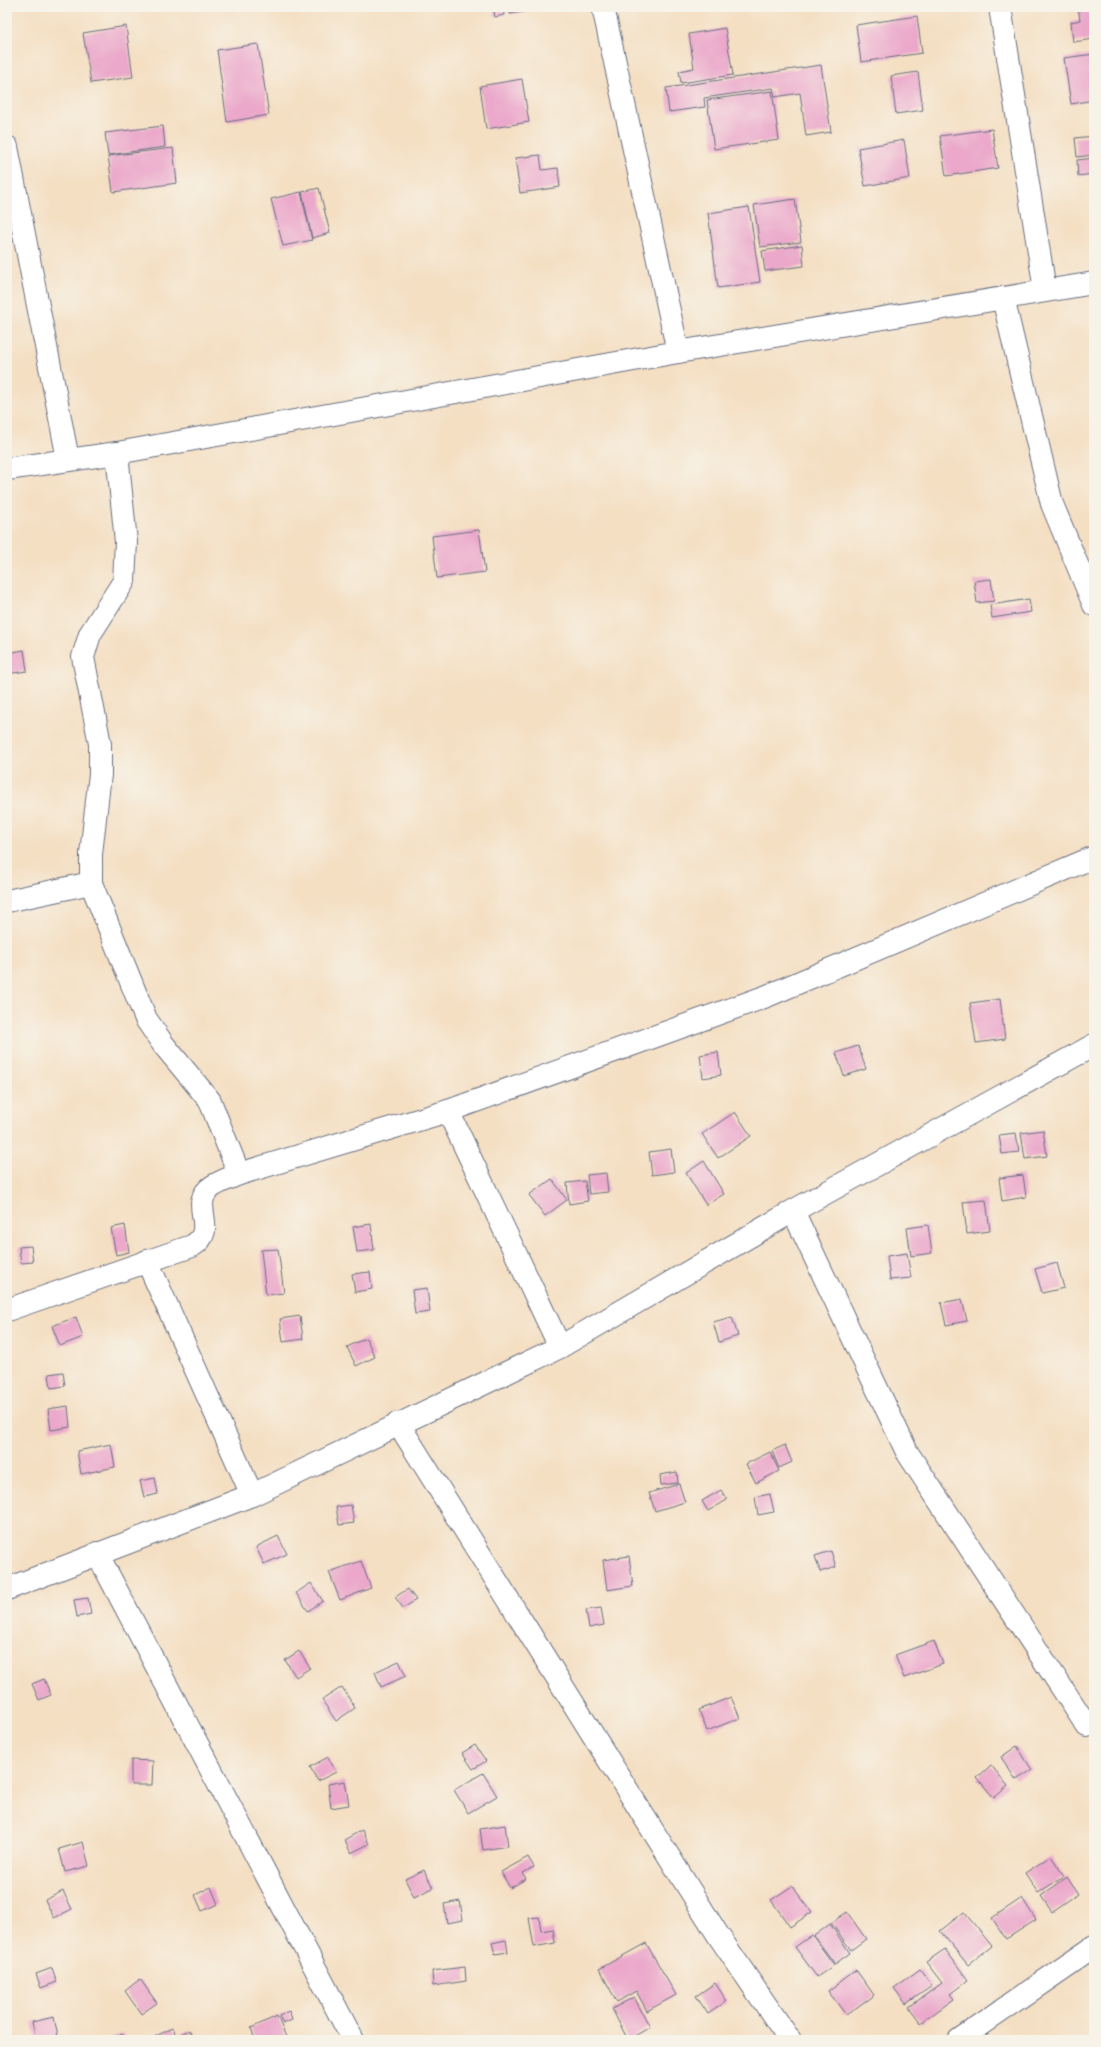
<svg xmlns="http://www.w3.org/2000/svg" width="1101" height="2047" font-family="'Indie Flower',sans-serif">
<rect width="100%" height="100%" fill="#f7f3e8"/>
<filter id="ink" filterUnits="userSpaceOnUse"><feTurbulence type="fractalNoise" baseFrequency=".025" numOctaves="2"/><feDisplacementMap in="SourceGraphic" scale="8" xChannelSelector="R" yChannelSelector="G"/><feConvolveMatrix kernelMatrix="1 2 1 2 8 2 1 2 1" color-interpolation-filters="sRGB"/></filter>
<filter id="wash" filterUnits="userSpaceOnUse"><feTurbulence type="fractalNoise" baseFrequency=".012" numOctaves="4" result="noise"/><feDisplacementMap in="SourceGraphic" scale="16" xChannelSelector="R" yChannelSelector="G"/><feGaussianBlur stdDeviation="0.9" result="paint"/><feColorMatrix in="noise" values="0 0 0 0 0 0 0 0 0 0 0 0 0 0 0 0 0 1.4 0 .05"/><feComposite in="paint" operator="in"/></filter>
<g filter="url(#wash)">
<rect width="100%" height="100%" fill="#f4dfc3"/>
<g id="blocks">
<g fill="#eba8cb">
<path d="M493,7H503L504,15L495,17Z"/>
<path d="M509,7H550V8L510,14Z"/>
<path d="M1078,7H1094V39L1073,42L1071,22L1080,20Z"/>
<path d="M917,16L922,53L861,62L856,25Z"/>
<path d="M126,26L133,77L91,83L83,33Z"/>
<path d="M725,28L733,75L681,83L679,71L694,68L689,34Z"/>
<path d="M258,44L269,115L227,122L217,50Z"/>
<path d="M1094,54V100L1071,104L1064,58Z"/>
<path d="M821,65L831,132L806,136L800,93L775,97L773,88L704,98L705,107L669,112L666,88Z"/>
<path d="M918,72L923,110L896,114L891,76Z"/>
<path d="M522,79L529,122L486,129L480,86Z"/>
<path d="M772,91L779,140L714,149L707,100Z"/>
<path d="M163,126L165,147L108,155L105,133Z"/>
<path d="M992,129L998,168L946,176L940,136Z"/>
<path d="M1094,136V155L1077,157L1075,138Z"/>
<path d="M904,140L910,178L865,186L858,148Z"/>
<path d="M173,148L177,183L113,192L108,156Z"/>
<path d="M540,155L542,170L558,168L560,187L520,193L515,158Z"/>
<path d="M1094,158V174L1078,176L1077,160Z"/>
<path d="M319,188L330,233L312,238L302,192Z"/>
<path d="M301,192L312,240L283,246L271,199Z"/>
<path d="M795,199L801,242L760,247L754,205Z"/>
<path d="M749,207L760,282L718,288L708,213Z"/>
<path d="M802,245L804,266L765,271L762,251Z"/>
<path d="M479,530L485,572L437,578L432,536Z"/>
<path d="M991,579L994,601L977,603L974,581Z"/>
<path d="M1029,599L1031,612L992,618L990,605Z"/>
<path d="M24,650L27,671L7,674V653Z"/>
<path d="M1000,999L1005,1039L976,1043L970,1003Z"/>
<path d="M858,1046L866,1069L844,1076L836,1053Z"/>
<path d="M718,1052L721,1075L703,1078L700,1055Z"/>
<path d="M735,1112L751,1136L718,1158L702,1134Z"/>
<path d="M1043,1130L1047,1156L1025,1159L1021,1133Z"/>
<path d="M1016,1133L1019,1152L1002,1154L999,1135Z"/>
<path d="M671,1149L674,1172L652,1175L649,1152Z"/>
<path d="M704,1161L724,1194L706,1205L686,1173Z"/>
<path d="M606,1173L608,1192L589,1194L587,1175Z"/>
<path d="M1023,1175L1026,1197L1002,1201L999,1178Z"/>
<path d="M552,1179L567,1200L545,1216L529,1195Z"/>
<path d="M585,1181L588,1201L569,1204L567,1183Z"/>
<path d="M986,1200L990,1231L967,1234L963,1202Z"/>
<path d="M371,1224L374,1250L357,1252L353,1227Z"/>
<path d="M125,1225L129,1252L116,1255L111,1228Z"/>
<path d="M928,1225L932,1253L911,1256L907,1228Z"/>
<path d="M31,1246L33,1262L21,1263L19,1247Z"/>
<path d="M278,1249L284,1293L266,1295L261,1250Z"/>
<path d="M907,1253L911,1278L890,1280L887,1256Z"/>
<path d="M1057,1263L1064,1288L1042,1293L1035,1269Z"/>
<path d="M370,1272L372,1289L355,1292L352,1274Z"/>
<path d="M427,1288L430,1312L415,1314L412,1290Z"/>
<path d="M962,1299L967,1321L946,1325L941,1303Z"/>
<path d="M300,1316L303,1339L283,1342L280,1319Z"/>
<path d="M76,1317L83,1337L60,1346L52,1326Z"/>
<path d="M732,1317L738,1336L719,1342L713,1322Z"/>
<path d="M366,1338L375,1357L356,1366L347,1347Z"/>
<path d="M63,1372L65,1386L51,1388L49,1374Z"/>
<path d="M68,1406L70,1427L51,1430L48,1409Z"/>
<path d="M111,1444L115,1467L81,1474L77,1451Z"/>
<path d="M785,1445L792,1462L779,1468L772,1451Z"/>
<path d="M770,1452L779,1471L756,1483L746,1464Z"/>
<path d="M677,1472L678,1483L661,1485L660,1475Z"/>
<path d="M155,1478L158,1494L144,1497L140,1481Z"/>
<path d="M679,1484L685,1502L655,1511L649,1493Z"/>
<path d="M721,1490L727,1500L708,1511L702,1501Z"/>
<path d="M770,1494L774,1512L758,1515L755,1497Z"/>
<path d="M351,1505L354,1523L339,1525L336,1507Z"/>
<path d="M278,1536L287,1554L264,1564L256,1547Z"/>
<path d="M831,1551L836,1567L820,1572L815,1556Z"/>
<path d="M629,1556L633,1586L607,1590L603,1560Z"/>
<path d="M361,1561L371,1588L340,1600L329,1572Z"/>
<path d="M311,1583L323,1601L308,1611L296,1593Z"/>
<path d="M408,1589L416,1600L403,1608L395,1597Z"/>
<path d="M88,1598L91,1614L77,1617L74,1600Z"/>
<path d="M601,1608L604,1625L589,1628L586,1610Z"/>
<path d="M934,1641L943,1664L904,1678L895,1655Z"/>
<path d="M299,1651L310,1668L296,1677L285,1660Z"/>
<path d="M399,1661L406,1676L381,1687L375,1672Z"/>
<path d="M44,1679L51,1695L39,1700L32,1684Z"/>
<path d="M342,1687L355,1708L336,1721L322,1700Z"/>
<path d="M731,1697L740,1718L707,1731L699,1710Z"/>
<path d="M475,1745L486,1761L473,1769L462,1753Z"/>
<path d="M1017,1746L1032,1770L1016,1780L1001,1757Z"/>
<path d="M328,1757L336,1772L318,1781L310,1767Z"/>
<path d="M131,1760L153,1761L152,1785H131Z"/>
<path d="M991,1765L1008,1786L994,1798L977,1778Z"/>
<path d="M483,1773L497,1796L468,1813L454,1790Z"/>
<path d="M345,1781L349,1805L331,1808L328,1784Z"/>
<path d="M505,1825L508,1846L483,1850L480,1829Z"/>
<path d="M362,1830L369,1844L351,1853L344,1840Z"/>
<path d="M83,1842L89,1866L65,1872L59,1849Z"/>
<path d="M1051,1856L1064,1876L1038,1893L1025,1873Z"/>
<path d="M528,1857L534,1867L523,1873L526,1879L510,1888L501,1872Z"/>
<path d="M424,1870L433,1888L414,1897L405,1879Z"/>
<path d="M1067,1877L1078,1894L1052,1912L1041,1896Z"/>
<path d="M792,1886L812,1912L790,1927L771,1900Z"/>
<path d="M211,1887L218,1904L202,1911L195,1895Z"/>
<path d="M63,1891L72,1909L54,1918L45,1900Z"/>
<path d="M1022,1898L1036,1920L1006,1939L992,1918Z"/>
<path d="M460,1901L463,1920L447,1923L444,1904Z"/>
<path d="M847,1912L866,1939L851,1950L831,1923Z"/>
<path d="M964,1912L992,1946L968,1965L940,1931Z"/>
<path d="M539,1917L541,1931L553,1929L555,1943L534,1947L529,1918Z"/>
<path d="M830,1924L850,1953L835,1964L814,1936Z"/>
<path d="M812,1935L834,1965L817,1977L795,1947Z"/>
<path d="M506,1940L508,1952L495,1954L492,1943Z"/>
<path d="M646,1943L676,1995L647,2011L636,1991L617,2002L599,1969Z"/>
<path d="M945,1949L968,1980L950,1994L954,1999L921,2023L909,2007L942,1983L926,1962Z"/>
<path d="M465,1967L466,1981L433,1986L432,1971Z"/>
<path d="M52,1968L57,1982L41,1988L36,1974Z"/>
<path d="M920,1969L932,1986L906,2004L894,1988Z"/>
<path d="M856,1970L874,1995L846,2015L828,1991Z"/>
<path d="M140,1979L157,2003L141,2014L125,1991Z"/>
<path d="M715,1983L727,2001L708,2014L696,1996Z"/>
<path d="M634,1997L650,2027L628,2040L612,2009Z"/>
<path d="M289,2011L292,2020L283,2024L279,2016Z"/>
<path d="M277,2016L287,2039L255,2040L251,2028Z"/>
<path d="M54,2017L58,2037L36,2040L32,2022Z"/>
<path d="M172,2028L177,2036L189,2030L194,2040H155L154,2037Z"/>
<path d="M122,2033L126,2040H110Z"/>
</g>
</g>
</g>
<g filter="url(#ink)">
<use href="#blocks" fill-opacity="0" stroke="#676d81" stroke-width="1"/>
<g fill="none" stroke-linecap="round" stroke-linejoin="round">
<g stroke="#676d81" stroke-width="24">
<g id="minor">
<path d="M603,7L678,352"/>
<path d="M1000,7L1045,290"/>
<path d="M7,147L68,459"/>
<path d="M1003,298L1052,504L1094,605"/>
<path d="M117,453L126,542L124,581L90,634L83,657L100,744V774L91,854V883L146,1019L163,1044L210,1101L239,1174"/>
<path d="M7,469L117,453L678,352L1094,283"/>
<path d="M7,901L91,883"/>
<path d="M448,1111L560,1347"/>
<path d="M793,1211L907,1452L1087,1726"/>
<path d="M147,1261L252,1495"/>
<path d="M7,1310L192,1246C221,1229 186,1203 213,1186C221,1181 230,1178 239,1174L448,1111L767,996L1094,857"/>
<path d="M398,1423L718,1935L790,2040"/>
<path d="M97,1553L353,2040"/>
<path d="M7,1589L252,1495L560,1347L793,1211L1094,1045"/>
<path d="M959,2040L1094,1947"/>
</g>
</g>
<use href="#minor" stroke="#fff" stroke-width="22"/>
</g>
</g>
<rect width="1101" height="2047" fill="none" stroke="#f7f3e8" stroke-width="24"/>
</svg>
